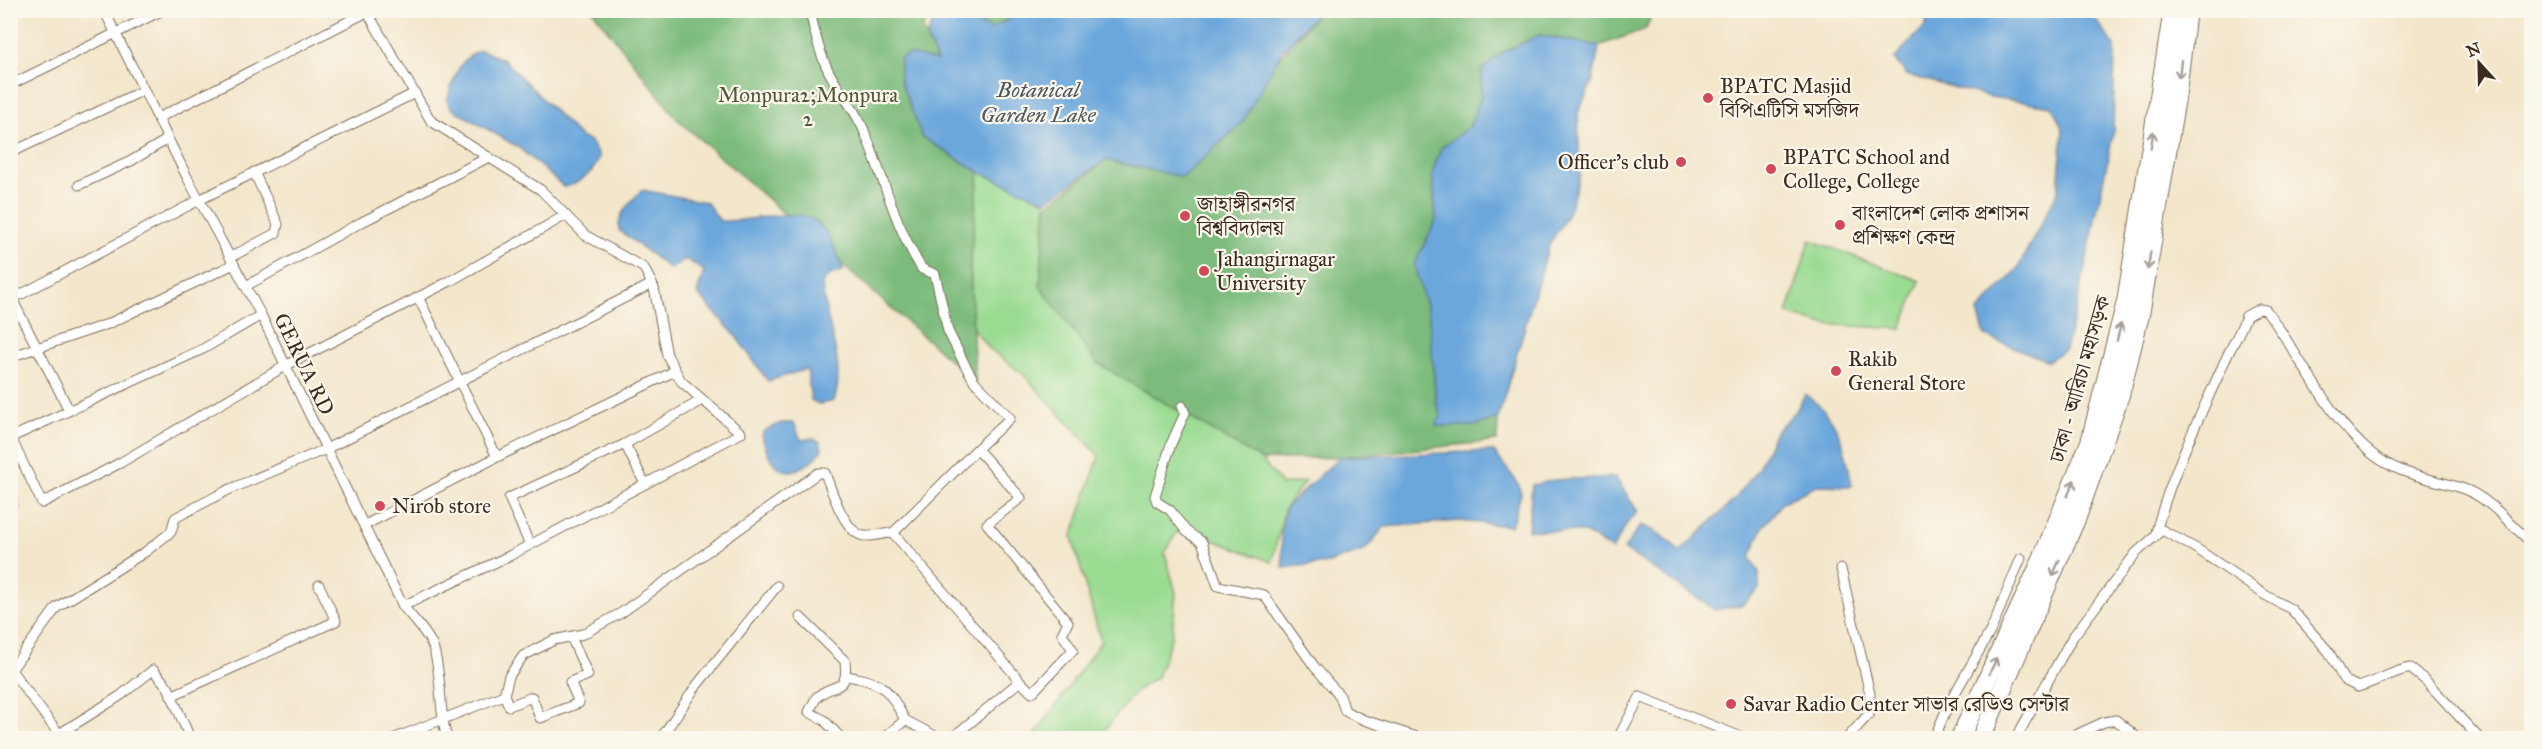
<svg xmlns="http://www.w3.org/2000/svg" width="2542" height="749" font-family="'IM FELL Great Primer','Noto Serif Bengali',serif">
<rect width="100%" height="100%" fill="#fbf7ec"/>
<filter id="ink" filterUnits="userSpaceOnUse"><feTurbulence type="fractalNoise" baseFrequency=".0167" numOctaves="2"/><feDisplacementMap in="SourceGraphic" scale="12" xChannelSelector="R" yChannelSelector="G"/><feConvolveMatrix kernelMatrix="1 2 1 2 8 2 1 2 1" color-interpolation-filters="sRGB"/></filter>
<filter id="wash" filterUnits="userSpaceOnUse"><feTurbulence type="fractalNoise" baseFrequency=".008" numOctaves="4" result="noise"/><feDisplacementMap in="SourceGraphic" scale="24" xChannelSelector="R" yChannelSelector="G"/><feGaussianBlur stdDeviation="1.35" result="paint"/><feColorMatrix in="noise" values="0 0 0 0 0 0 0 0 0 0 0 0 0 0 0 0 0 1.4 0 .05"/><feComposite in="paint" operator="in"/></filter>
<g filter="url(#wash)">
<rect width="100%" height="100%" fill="#f3e6cb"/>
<g fill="#9adb92" stroke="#6a8258" stroke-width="1.5">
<path d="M979,172L1046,201L1040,286L1194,415L1262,460L1282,485L1305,481L1285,508L1272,562L1202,536L1177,532L1165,553L1176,593L1172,636L1157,677L1137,690L1098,738H1033L1101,641L1072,537L1099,456L1024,375L990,349L973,329L970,263Z"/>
<path d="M1810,240L1920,281L1901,329L1821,324L1787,314Z"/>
</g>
<g fill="#7bbb7c" stroke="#5b724d" stroke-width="1.5">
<path d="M593,11H934L922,28L937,62L922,137L979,172L970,263L975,382L677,119Z"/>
<path d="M950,11H1022L991,29Z"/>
<path d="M1320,11H1653L1646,29L1599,46L1539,35L1482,69L1481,97L1470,126L1441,148L1432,173L1436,220L1414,265L1429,316L1436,403L1442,415L1498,418L1497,441L1340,457L1262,460L1097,363L1040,286L1046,206L1106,160L1183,177L1242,123L1275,63Z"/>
</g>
<g fill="#6ca7dc" stroke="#54687d" stroke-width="1.5">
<path d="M936,11H950L991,29L1023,11H1319L1282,51L1242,123L1183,177L1106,160L1046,201L979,172L922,137L900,80V58L910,54L937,61L927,37Z"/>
<path d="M1923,11H2078L2097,21L2115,46L2113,134L2077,306L2065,349L2048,361L1985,336L1978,311L2017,270L2058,191L2063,130L2052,106L1990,97L1907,75L1894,59L1927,24Z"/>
<path d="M1539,35L1599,46L1593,80L1578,113L1580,175L1568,214L1549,245L1498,418L1475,426H1436L1441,415L1436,403L1429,316L1414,265L1436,220L1432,173L1441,148L1470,126L1481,97L1482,69L1502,53Z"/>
<path d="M481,50L504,60L580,137L590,141L599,155C599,169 578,185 564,187L518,147L451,108L447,100C454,80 458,57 481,50Z"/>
<path d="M642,190L706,202L720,221C784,222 819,187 843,271L830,275L822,283C824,322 847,362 834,401L819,404L811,400L807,369L768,381L735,335L697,293L704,271L686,259L670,269L619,230C617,213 631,202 642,190Z"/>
<path d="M1805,394C1840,418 1845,447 1852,486L1818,485L1783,502L1763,527L1750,557L1759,572V589L1742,605L1715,610L1624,549L1641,525C1658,531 1669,539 1680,552L1736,498L1758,468L1775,432L1796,411Z"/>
<path d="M781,423H794L801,440L814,438L820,442L822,449C819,456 813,461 806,465C779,482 768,460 762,435L764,431Z"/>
<path d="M1493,451L1518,483L1521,494L1511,526L1459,521L1384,527L1365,550L1329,563L1283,568L1281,532L1285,508L1340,457Z"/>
<path d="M1615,477L1638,512L1628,522L1612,550L1584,532L1528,530L1532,485L1554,480Z"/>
<path d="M11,486L18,499L19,510L11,521Z"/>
</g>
</g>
<g filter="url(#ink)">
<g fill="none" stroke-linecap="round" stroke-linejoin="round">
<g stroke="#7b6c5b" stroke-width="11">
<g id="street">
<path d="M104,10L187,177L261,315L403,606C412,618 428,633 433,647C443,677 438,709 447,738"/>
<path d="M366,10L431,121L541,190L585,235L644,268L654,288L667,355L681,381L741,433L511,555L403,606"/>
<path d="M810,10C814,31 819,53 829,72C838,90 853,107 862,126C883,174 894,225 922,269L935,274L948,331L965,365L975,382L1010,418L977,449L1021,498L987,524L1068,622L1062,634L1073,650L1032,693L1020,681"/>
<path d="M10,85L163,10"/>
<path d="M158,118L367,12"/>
<path d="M10,153L144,90"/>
<path d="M79,185L131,161L168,139"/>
<path d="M231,257L276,233L278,224L254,172"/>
<path d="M246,286L360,223L489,157"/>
<path d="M10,292L20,295L199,200L415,93"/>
<path d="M10,295L69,410"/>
<path d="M418,297L497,457L675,371"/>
<path d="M10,357L108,324L234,264"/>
<path d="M1182,406L1185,413L1171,444L1155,496L1157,502L1170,510L1186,531L1202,542L1218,586L1264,595L1314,666L1340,696L1345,711L1364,720L1420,738"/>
<path d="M10,438L203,349L261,315"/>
<path d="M11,438L42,503L120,463L285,366L452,280L566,215"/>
<path d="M645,484L625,444L702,400"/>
<path d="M365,525L497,457"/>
<path d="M893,533L977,449"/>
<path d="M2155,536C2170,476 2198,421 2223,365C2230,348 2240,334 2246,316L2259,309L2266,310C2300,355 2328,418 2371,453C2399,476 2432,478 2464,489C2491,499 2510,525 2532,543"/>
<path d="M530,545L509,498L625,444"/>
<path d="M1841,569L1870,694L1869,714L1847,738"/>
<path d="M800,617L845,661C849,695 833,681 816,698C814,702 811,708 809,712L824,720L841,738"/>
<path d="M847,676C885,683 887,687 905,720"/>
<path d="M504,695L509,706L532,697L540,718L579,703L570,682L588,675L571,637"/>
<path d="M171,696L336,621L319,585"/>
<path d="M190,738L168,687L153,670L120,696L59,734L11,670L57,607L145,552L171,532L175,518L228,490L326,449L652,284"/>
<path d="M395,738L504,695L509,676L523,656L554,640L583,634L621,613L818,473H825C831,489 845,534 864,536C873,537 884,533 893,533L1020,681L952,738"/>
<path d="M661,738L697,685L777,586"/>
<path d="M884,738L905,720L939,738"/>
<path d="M1618,738L1640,697L1744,738"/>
<path d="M1934,738L1950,702L1991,630L2021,558"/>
<path d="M2016,738L2072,638L2136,553L2162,530L2197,549L2265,595L2291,609L2329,652L2344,680L2358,687C2376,682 2391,672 2410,668L2426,681L2479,738"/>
<path d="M2069,738L2104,722L2116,720L2138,738"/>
</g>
</g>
<g stroke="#7b6c5b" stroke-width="20">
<g id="highway">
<path d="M1960,738L2039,566L2090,442L2126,302L2173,10"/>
<path d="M1981,738L2077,517L2120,395L2140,315L2177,92L2187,10"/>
</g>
</g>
<use href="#street" stroke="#fff" stroke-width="9"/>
<use href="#highway" stroke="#fff" stroke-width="18"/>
</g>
<defs><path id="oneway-shaft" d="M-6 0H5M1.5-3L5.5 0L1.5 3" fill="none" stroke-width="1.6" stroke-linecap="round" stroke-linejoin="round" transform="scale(1.5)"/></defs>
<g stroke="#a79f9a">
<use href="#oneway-shaft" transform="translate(2180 69) rotate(97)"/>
<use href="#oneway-shaft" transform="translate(2152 140) rotate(-81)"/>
<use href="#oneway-shaft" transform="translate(2149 261) rotate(99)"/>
<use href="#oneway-shaft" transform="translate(2119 332) rotate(-76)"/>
<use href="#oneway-shaft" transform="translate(2071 488) rotate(-67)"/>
<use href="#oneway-shaft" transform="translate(2056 568) rotate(113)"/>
<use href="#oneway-shaft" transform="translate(1993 666) rotate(-65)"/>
</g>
</g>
<g fill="#d1495b" stroke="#fbf7ec" stroke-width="2">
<circle cx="1708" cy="98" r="6"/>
<circle cx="1681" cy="162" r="6"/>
<circle cx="1771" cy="169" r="6"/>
<circle cx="1185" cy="216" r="6"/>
<circle cx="1840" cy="225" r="6"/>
<circle cx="1204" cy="271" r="6"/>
<circle cx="1836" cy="371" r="6"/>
<circle cx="380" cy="506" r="6"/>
<circle cx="1731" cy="704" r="6"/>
</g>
<g text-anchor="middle" stroke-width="4.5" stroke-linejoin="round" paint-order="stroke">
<g font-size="21" fill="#3b2a1e" stroke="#fbf7ec" text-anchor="start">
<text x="1720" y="93">BPATC Masjid<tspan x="1720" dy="24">বিপিএটিসি মসজিদ</tspan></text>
<text x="1783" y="164">BPATC School and<tspan x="1783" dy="24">College, College</tspan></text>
<text x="1669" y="169" text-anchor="end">Officer's club</text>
<text x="1197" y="211">জাহাঙ্গীরনগর<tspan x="1197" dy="24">বিশ্ববিদ্যালয়</tspan></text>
<text x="1852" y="220">বাংলাদেশ লোক প্রশাসন<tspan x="1852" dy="24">প্রশিক্ষণ কেন্দ্র</tspan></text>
<text x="1216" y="266">Jahangirnagar<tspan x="1216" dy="24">University</tspan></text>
<text x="1848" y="366">Rakib<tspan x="1848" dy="24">General Store</tspan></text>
<text x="392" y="513">Nirob store</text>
<text x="1743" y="711">Savar Radio Center সাভার রেডিও সেন্টার</text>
</g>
<g font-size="21" fill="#53563b" stroke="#fbf7ec">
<text x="808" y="102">Monpura2;Monpura<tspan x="808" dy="24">2</tspan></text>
</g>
<g font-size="21" fill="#3b2a1e" stroke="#fbf7ec">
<text transform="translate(304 364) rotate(64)" y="7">GERUA RD</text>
<text transform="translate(2080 379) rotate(-74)" y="7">ঢাকা - আরিচা মহাসড়ক</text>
</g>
<g font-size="22" font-style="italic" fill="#4c5660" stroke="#fbf7ec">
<text x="1038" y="97">Botanical<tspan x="1038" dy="25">Garden Lake</tspan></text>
</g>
</g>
<rect width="2542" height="749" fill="none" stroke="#fbf7ec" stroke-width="36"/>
<g transform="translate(2479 63) rotate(338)" stroke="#fbf7ec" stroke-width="4.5" paint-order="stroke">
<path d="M0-4.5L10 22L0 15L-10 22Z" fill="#3b2a1e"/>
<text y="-9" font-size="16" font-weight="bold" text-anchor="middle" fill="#3b2a1e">N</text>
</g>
</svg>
